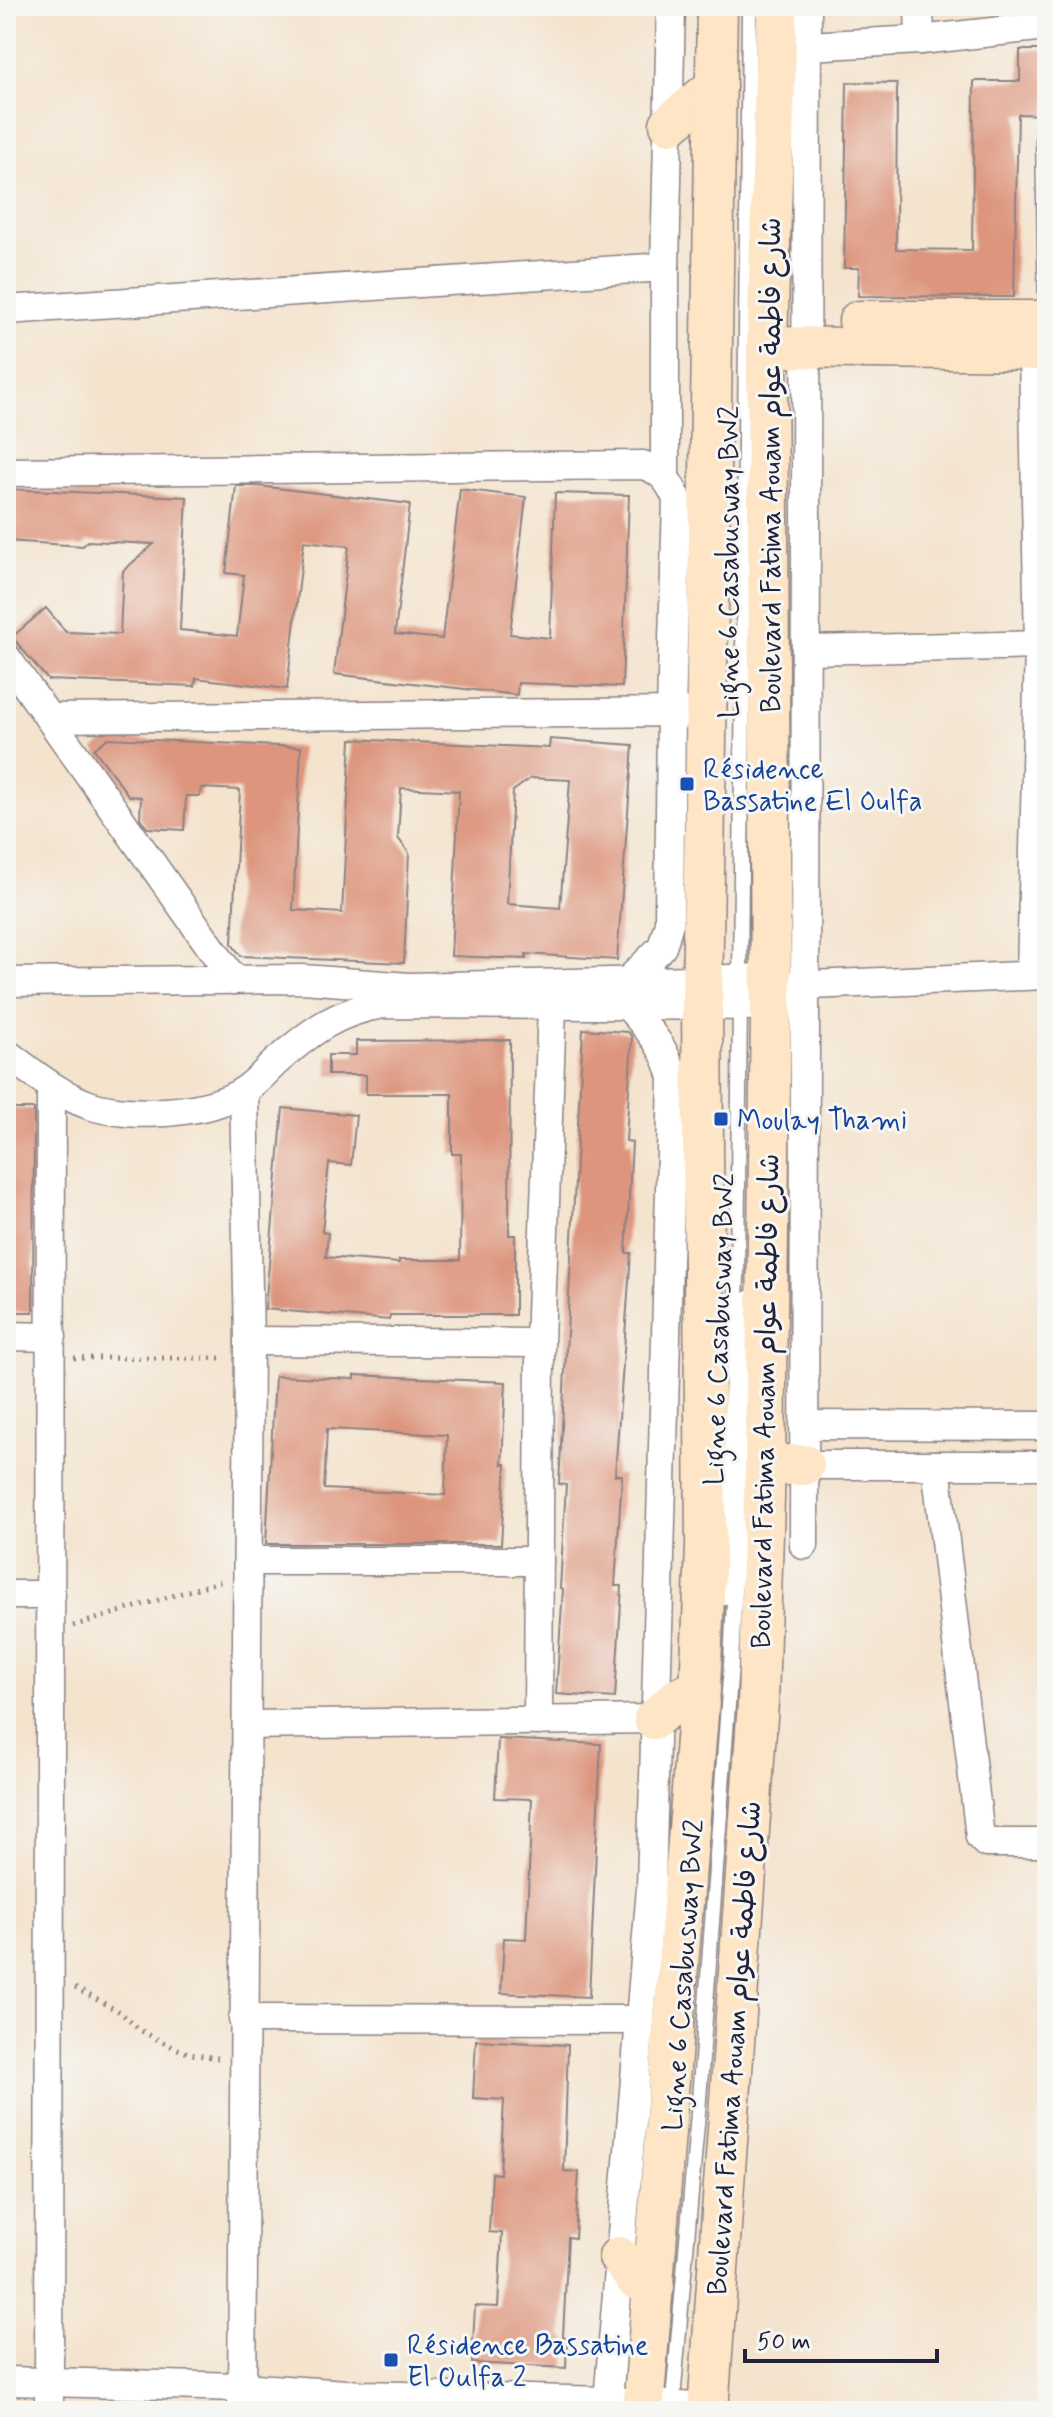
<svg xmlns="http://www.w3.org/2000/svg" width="1053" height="2417" font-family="Mynerve,'Playpen Sans Arabic',sans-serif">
<rect width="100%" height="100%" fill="#f6f6f2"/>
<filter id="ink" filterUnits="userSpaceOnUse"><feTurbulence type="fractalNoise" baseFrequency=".0125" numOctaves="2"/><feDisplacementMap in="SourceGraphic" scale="16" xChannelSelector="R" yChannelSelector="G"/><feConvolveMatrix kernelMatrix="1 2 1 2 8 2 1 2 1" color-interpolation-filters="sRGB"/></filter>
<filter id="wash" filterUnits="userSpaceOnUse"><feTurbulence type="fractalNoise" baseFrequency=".006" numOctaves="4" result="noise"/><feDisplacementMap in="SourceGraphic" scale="32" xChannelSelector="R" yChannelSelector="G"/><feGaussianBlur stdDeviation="1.8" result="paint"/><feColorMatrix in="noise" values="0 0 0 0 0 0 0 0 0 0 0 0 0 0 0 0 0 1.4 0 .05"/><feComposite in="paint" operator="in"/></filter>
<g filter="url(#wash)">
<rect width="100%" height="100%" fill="#f4e3cd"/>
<g id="blocks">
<g fill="#dd957d" fill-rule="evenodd">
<path d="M1020,50H1047V115L1018,114L1014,297L858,296L859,268H844L847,82L897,83L896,249L972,250L974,81H1020Z"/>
<path d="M236,486H259L410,504L395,634L442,639L460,489L526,497L510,634L550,638L555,493L629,495L622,687L518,683L517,695L334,674L349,546L304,541L287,689L196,678L195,686L48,680L12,637L46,608L66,632L120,634L123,571L154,544L88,541L83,546L6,541V489L187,497L180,630L237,636L244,575L226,573Z"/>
<path d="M108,738L301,747L293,910L342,913L351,739L549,748L550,739L633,745L617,960L526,954V959L451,956L459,791L401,788L398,838L409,853L404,963L241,956L232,944L240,790L201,788L200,796H186L184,830L147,828L140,818L141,797L129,796L94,749ZM531,778L570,780L560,908L507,904L513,791Z"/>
<path d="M583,1029L628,1032L632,1037L626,1141L632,1142L626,1253H631L615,1475H622L615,1586H622L615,1698L556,1694L563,1589L560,1588L566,1485L559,1484Z"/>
<path d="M510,1040L509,1235H515V1315H390L389,1320L265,1309L283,1108L356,1115L351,1165L329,1163L322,1232L328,1233L326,1257L399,1263V1260H460L461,1154H452V1094H366V1075H328V1055H356V1041Z"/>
<path d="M6,1109H34L33,1312H6Z"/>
<path d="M355,1375L506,1382L502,1464H506L501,1544H266L275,1376L355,1379ZM327,1429L447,1435L445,1495L324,1489Z"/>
<path d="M498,1739L601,1744L589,1997L501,1993L504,1938L526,1939L532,1799L495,1798Z"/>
<path d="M476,2040L568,2045L564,2171L579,2172L575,2238L568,2237L563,2337H567L566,2368L472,2363L475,2306L498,2307L502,2233L489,2232L492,2173L500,2174L504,2100L473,2098Z"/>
</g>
</g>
</g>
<g filter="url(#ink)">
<use href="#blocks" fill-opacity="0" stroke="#8b8284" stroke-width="2"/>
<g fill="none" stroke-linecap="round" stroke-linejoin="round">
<g stroke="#8b8284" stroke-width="17">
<g id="lane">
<path d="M1043,132L1046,320"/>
<path d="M740,982L749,6"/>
<path d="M724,1597L737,1276L740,1002"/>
<path d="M672,2411L698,2113L731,1664L748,1298"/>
</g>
</g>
<g stroke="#8b8284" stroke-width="31">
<g id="street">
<path d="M919,6L920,40"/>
<path d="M807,46L920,40L1047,26"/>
<path d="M6,310L665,267"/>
<path d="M6,472L643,465C662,471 669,481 677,499L671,712L669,923L662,947L628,981"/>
<path d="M665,478V267L671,6"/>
<path d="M806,650L1047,645"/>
<path d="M6,657L234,980"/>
<path d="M49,718L690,712"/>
<path d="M1031,975L1039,645L1033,351"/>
<path d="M6,982L303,979L409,987L771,978"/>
<path d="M788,986L1047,975"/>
<path d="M6,1053C33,1073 58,1094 89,1105C129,1119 210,1114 245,1090C257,1082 267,1070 277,1061C311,1031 338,1011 384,1004L771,1006"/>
<path d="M6,1336L52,1337"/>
<path d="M249,1341L540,1343"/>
<path d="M804,1425L1047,1426"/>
<path d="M804,1465H1047"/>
<path d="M936,1465L980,1837L986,1843H1047"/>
<path d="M804,1545L807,6"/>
<path d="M248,1561H539"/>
<path d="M6,1595H51"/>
<path d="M538,1721L540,1343L552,1006"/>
<path d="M247,1725L654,1719"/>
<path d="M243,2019L641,2020"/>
<path d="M6,2381L242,2387L362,2395L608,2401L708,2408"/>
<path d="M608,2401L651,1888L673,1079C667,1048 647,1028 627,1005"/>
<path d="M49,2411L51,1088"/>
<path d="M242,2411L249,1341L244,1091"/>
</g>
</g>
<g stroke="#8b8284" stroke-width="43">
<g id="secondary">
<path d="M670,124L716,86"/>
<path d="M859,321H1047"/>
<path d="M767,347L1047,350"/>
<path d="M765,1465H804"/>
<path d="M654,1719L678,1698L700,1689"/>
<path d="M619,2257L636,2279L654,2287"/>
<path d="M643,2411L700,1689L706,1547L702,1006L717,6"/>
<path d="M708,2411L758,1703L765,1465L771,1006L767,347L777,6"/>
</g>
</g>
<g stroke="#8b8284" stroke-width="5" stroke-dasharray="2 6" stroke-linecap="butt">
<path d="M74,1358H224"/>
<path d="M73,1626L224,1580"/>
<path d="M75,1988L120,2012L138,2029L166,2044L190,2054L218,2058"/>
</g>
<use href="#lane" stroke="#fff" stroke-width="14"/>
<use href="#street" stroke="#fff" stroke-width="28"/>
<use href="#secondary" stroke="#fde5c5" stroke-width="40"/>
</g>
</g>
<g fill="#1a4fb4" stroke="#f6f6f2" stroke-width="3">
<rect x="679" y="776" width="16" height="16" rx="4"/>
<rect x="713" y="1111" width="16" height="16" rx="4"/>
<rect x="383" y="2352" width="16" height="16" rx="4"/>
</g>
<g text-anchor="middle" stroke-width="6" stroke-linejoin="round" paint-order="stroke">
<g font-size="28" fill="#22223b" stroke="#f6f6f2">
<text transform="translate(770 465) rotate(-90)" y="10">Boulevard Fatima Aouam شارع فاطمة عوام</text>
<text transform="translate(728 562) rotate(-90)" y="10">Ligne 6 Casabusway BW2</text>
<text transform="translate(718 1329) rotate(-88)" y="10">Ligne 6 Casabusway BW2</text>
<text transform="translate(764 1401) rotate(-89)" y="10">Boulevard Fatima Aouam شارع فاطمة عوام</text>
<text transform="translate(682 1975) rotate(-86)" y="10">Ligne 6 Casabusway BW2</text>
<text transform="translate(733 2048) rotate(-86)" y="10">Boulevard Fatima Aouam شارع فاطمة عوام</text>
</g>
<g font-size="28" fill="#164399" stroke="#f6f6f2" text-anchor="start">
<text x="703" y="778">Résidence<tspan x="703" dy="32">Bassatine El Oulfa</tspan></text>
<text x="737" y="1129">Moulay Thami</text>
<text x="407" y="2354">Résidence Bassatine<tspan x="407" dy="32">El Oulfa 2</tspan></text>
</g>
</g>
<rect width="1053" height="2417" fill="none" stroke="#f6f6f2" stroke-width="32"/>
<path d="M745 2349v12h192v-12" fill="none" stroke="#22223b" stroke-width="4"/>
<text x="757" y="2349" font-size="24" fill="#22223b" stroke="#f6f6f2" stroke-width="6" paint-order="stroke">50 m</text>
</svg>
